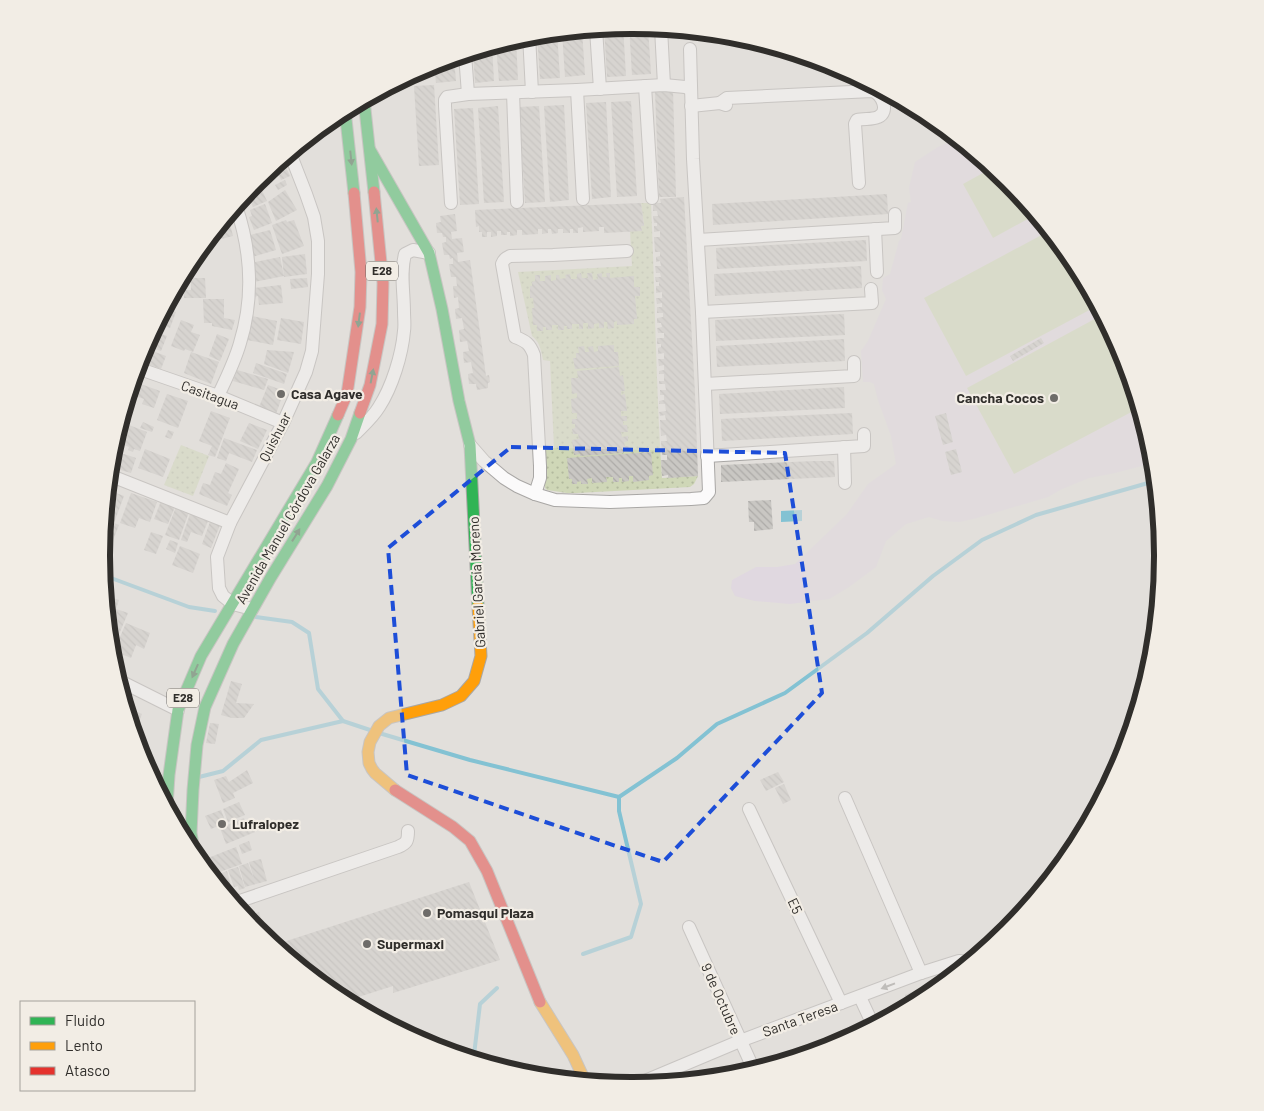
<svg xmlns="http://www.w3.org/2000/svg" width="1264" height="1111" font-family="Barlow,sans-serif">
<defs>
<pattern id="park-dots" width="8" height="8" patternUnits="userSpaceOnUse" patternTransform="scale(1.25)"><rect width="8" height="8" fill="#cfd7b7"/><path d="M2 2h.1M6 6h.1" fill="none" stroke="#b2b99e" stroke-width="1.8" stroke-linecap="round"/></pattern>
<pattern id="building-back-hatch" width="6" height="6" patternUnits="userSpaceOnUse" patternTransform="scale(1.25)"><rect width="6" height="6" fill="#c9c7c3"/><path d="M-1 5l2 2M0 0l6 6M5-1l2 2" fill="none" stroke="#adaba8"/></pattern>
</defs>
<rect width="100%" height="100%" fill="#e2dfdb"/>
<path fill="#e0d8e0" d="M956,139L1007,181L1073,261L1122,353L1152,452L1153,463L1115,473L1089,478L1062,489L1048,497L977,518L959,522L942,521L929,517L906,524L886,541L876,567L849,587L829,599L790,604L755,601L735,596L731,588L732,580L756,567H777L795,564L847,514L868,484L896,464L891,436L878,400L874,384L870,382H863L861,351L868,341L886,299L882,290L883,278L890,274L899,241L901,239L908,203L911,202L909,188L915,162L938,147Z"/>
<g fill="url(#park-dots)">
<path d="M641,203H651C655,295 656,387 662,478L698,476L694,484L690,487L577,493H567L547,490L545,488V449L554,448L550,361L543,360C541,351 540,342 532,336L518,272L632,266L630,231H642L641,226L644,225Z"/>
<path d="M181,445L209,456L193,496L164,485Z"/>
</g>
<g fill="#cfd7b7">
<path d="M992,168L1007,181L1035,215L993,238L963,184Z"/>
<path d="M1049,231L1073,261L1097,306L966,376L924,298Z"/>
<path d="M1102,315L1122,353L1139,408L1014,474L967,388Z"/>
</g>
<path fill="#83c2d3" d="M802,510V521L781,522V511Z"/>
<g fill="none" stroke-linecap="round" stroke-linejoin="round">
<g stroke="#83c2d3" stroke-width="4">
<path d="M103,575L189,607L215,611"/>
<path d="M256,617L292,622L309,633L318,689L343,721L370,730"/>
<path d="M379,733L470,760L619,797"/>
<path d="M199,777L223,771L261,740L343,721"/>
<path d="M583,954L631,937L641,904L619,811V797L677,758L717,724L785,693L867,633L933,576L982,540L1036,515L1155,481"/>
<path d="M472,1059L474,1055L480,1004L497,988"/>
</g>
</g>
<g fill="url(#building-back-hatch)">
<path d="M629,25L648,27L651,74L632,75Z"/>
<path d="M623,26L626,76L607,77L604,28Z"/>
<path d="M666,28L685,30L686,35L666,36Z"/>
<path d="M582,30L585,75L565,77L562,32Z"/>
<path d="M557,32L560,78L540,79L537,34Z"/>
<path d="M516,39L518,80L499,81L496,45Z"/>
<path d="M492,46L494,81L475,83L473,52Z"/>
<path d="M454,58L456,81L436,83L434,64Z"/>
<path d="M434,85L439,165L419,166L414,86Z"/>
<path d="M673,90L676,197H659L655,91Z"/>
<path d="M631,101L637,196L617,197L611,102Z"/>
<path d="M606,102L611,197L592,199L586,103Z"/>
<path d="M564,105L569,200L550,202L544,106Z"/>
<path d="M498,106L504,202L484,203L478,108Z"/>
<path d="M539,106L545,202L525,203L519,107Z"/>
<path d="M473,108L479,204L460,205L454,109Z"/>
<path d="M284,163L290,176L281,180L275,167Z"/>
<path d="M285,180L287,185L278,190L275,185Z"/>
<path d="M260,186L267,201L253,207L247,193Z"/>
<path d="M285,190L297,210L276,221L268,202Z"/>
<path d="M887,194L888,214L713,225L712,204Z"/>
<path d="M684,197L695,393L698,476L668,478V475L662,476L661,460H667V455H662L661,441H667L666,435L661,436L660,420H666L665,415L660,416L659,412L666,411L665,404H659V401L664,400V395H660V390H666L665,384H659V381H664V374H659V371L664,370V365L659,366L658,359H664V353L658,354V348L661,347V344H657V338H664V333H658L657,328L662,327L661,323H657V318L663,317V313H657V307H662V303L657,304L656,298H662V292L656,293V286H659V282H656L655,277H661L660,273H656L655,266H661L660,261L656,262V257L660,256V252H655L654,237H660V231L654,232V226H657V223H654L653,216H658L657,211H653V203H661L660,199Z"/>
<path d="M641,203L644,226H641L642,231L604,233V227H599V231L583,232V227L578,228V233H573V229H570V233H563V229H558V233L552,234L551,229H548V233L542,234V229H538V234L522,235V230H517V235L510,236V232H507V235H501V231H497V236L491,237V232H487V237H482V232H479V226L476,227L475,210Z"/>
<path d="M265,204L272,223L254,230L249,217L252,216L250,210Z"/>
<path d="M455,214L457,231L451,232L452,239L462,238L464,252L457,253L458,262L470,260L486,376L489,375L490,382L488,383V388L477,390L476,384H469L468,374L473,373L471,362L464,363L463,352L469,351L467,341L460,342L459,330L464,329L462,318L456,319L455,309L459,308L458,297L454,298L453,286H457L456,277H451L449,264H453V258L450,259L449,255H444L442,243L446,242V237H443L442,233H437L436,223L441,222L440,216Z"/>
<path d="M228,216L233,236L217,240L215,232Z"/>
<path d="M286,220L287,222L294,220L304,246L282,254L272,225Z"/>
<path d="M270,230L276,250L252,257L246,236Z"/>
<path d="M866,240L867,261L717,269L716,248Z"/>
<path d="M305,254L307,274L284,277L282,257Z"/>
<path d="M280,257L284,276L254,282L250,263Z"/>
<path d="M861,266L862,288L715,296L714,274Z"/>
<path d="M581,273L582,278H588L587,273H592L593,280L598,279L597,274L602,273V277H607L606,273H610V278L634,276V287H640V296H635L637,319H634V324L617,325V321L614,322V328L608,329L607,322H604V328H599V323L594,324V328L588,329V323H583V329H579V324H572V329H567V326H564V330H558V325H552V330H546V327H543V331H537V325H533L532,308H534L533,298H530V286H532V282L535,281V275H540V281H545V276L551,275V281L556,280V275H559L560,279L566,278L565,275L570,274L571,279H577V274Z"/>
<path d="M191,278H205L206,298H184V290H191Z"/>
<path d="M307,278L308,287L291,289L290,279Z"/>
<path d="M181,280L182,299L171,298L179,284Z"/>
<path d="M281,285L283,303L259,305L258,296L254,297L253,288Z"/>
<path d="M203,299H224V318L235,320L232,330L212,326V323H204Z"/>
<path d="M166,308L176,312L170,328L160,324L162,319L160,318Z"/>
<path d="M844,314L845,335L716,341L715,320Z"/>
<path d="M252,316L277,321L273,345L247,340Z"/>
<path d="M281,318L304,322L301,344L277,340Z"/>
<path d="M181,320L194,325L191,332L200,335L193,352L185,349L184,351L171,346Z"/>
<path d="M153,331L167,336L161,351L146,346Z"/>
<path d="M217,334L229,339L220,361L209,356Z"/>
<path d="M1041,338L1044,343L1013,361L1010,356Z"/>
<path d="M844,339L845,361L717,367L716,346Z"/>
<path d="M614,345V352H618L619,366L575,369L573,358H576V353H579L578,347L584,346L585,352H589L588,347L593,346L594,352L598,351V346Z"/>
<path d="M144,348L166,356L161,369L139,361Z"/>
<path d="M267,350L294,352L288,373L264,364Z"/>
<path d="M191,352L219,362L211,384L184,373Z"/>
<path d="M256,363L287,374L284,384L253,373Z"/>
<path d="M619,367L620,376L623,375L625,391H621V395L625,394L627,411H621V416H627V421H623V425H627L628,432H621L622,437L628,436V441L624,442L625,446H629V451L623,452V453L580,456V454L574,455L572,440L579,439L578,434H573L572,429L575,428V424H572V419H577V413H572L571,399L577,398V393L572,394L571,378H578L577,371Z"/>
<path d="M237,370L268,379L264,390L233,381Z"/>
<path d="M138,383L160,391L154,408L142,404L144,399L133,395Z"/>
<path d="M268,385L284,391L276,414L259,407Z"/>
<path d="M844,387L845,408L720,414L719,394Z"/>
<path d="M167,394L188,401L178,428L157,420Z"/>
<path d="M211,411L230,418L215,457L208,455L212,446L199,441Z"/>
<path d="M852,413L853,434L722,441L721,419Z"/>
<path d="M946,413L953,442L943,445L935,416Z"/>
<path d="M121,422L147,432L140,451L134,449L133,452L128,450L129,447L121,444L118,451L113,449Z"/>
<path d="M143,422L154,427L152,432L140,428Z"/>
<path d="M249,423L267,430L258,449L240,441Z"/>
<path d="M168,430L174,432L171,439L165,437Z"/>
<path d="M224,438L257,450L252,462L229,453L226,461L217,458Z"/>
<path d="M145,449L170,459L163,477L138,468Z"/>
<path d="M956,449L962,472L951,475L945,452Z"/>
<path d="M112,450L136,458L131,473L110,467Z"/>
<path d="M651,452L653,475L649,476V480L633,482V476H629V481L622,482V478H619V482H613V477H606L607,482L592,483V478L587,479L588,484H581V481L577,482V484H572V479H569L567,458Z"/>
<path d="M815,461H834L835,477L721,482V465Z"/>
<path d="M226,463L239,469L228,493L232,495L227,506L199,494L203,483L210,485L215,472L221,474Z"/>
<path d="M108,490L124,496L114,523L119,525L112,543L103,539Z"/>
<path d="M131,493L157,502L150,522L139,518L135,528L120,523Z"/>
<path d="M771,500L773,529L754,531V522H749L748,501Z"/>
<path d="M161,501L175,507L168,524L154,519Z"/>
<path d="M176,507L189,512L179,540L165,535Z"/>
<path d="M190,514L208,521L202,536L191,532L187,542L181,540Z"/>
<path d="M210,522L220,525L211,548L202,544Z"/>
<path d="M151,532L163,536L156,554L144,550Z"/>
<path d="M170,540L178,543L175,553L166,549Z"/>
<path d="M180,546L200,554L193,573L172,565Z"/>
<path d="M107,596L119,600L116,609L128,613L111,653L106,600Z"/>
<path d="M126,623L150,633L144,649L136,645L131,658L114,651Z"/>
<path d="M231,681L242,684L236,703L254,704L244,718H232L221,715Z"/>
<path d="M126,707L142,714L134,733L131,724Z"/>
<path d="M210,723L219,724L215,744L206,743Z"/>
<path d="M247,770L253,783L233,793L235,798L223,803L214,780L226,776L229,782Z"/>
<path d="M778,772L784,782L766,791L760,780Z"/>
<path d="M784,784L791,800L783,804L775,788Z"/>
<path d="M239,802L245,815L228,822L223,809Z"/>
<path d="M221,810L226,823L211,829L205,816Z"/>
<path d="M244,818L246,824L251,822L255,832L226,844L220,828Z"/>
<path d="M249,841L252,850L242,854L239,845Z"/>
<path d="M236,847L242,864L214,874L208,858Z"/>
<path d="M261,859L267,881L245,887L239,866L248,863L254,879L249,862Z"/>
<path d="M238,867L245,888L239,890L238,886L234,887L228,870Z"/>
<path d="M227,871L233,893L228,895L224,891L219,874Z"/>
<path d="M218,874L223,889L212,876Z"/>
<path d="M469,882L500,960L393,993V986L346,1001L337,996L274,945Z"/>
<path d="M259,912L264,929L258,931L247,919L246,916Z"/>
<path d="M954,973L926,997L910,1006L905,995Z"/>
</g>
<g fill="none" stroke-linecap="round" stroke-linejoin="round">
<g stroke="#a9a7a5" stroke-width="14">
<g id="street">
<path d="M661,28L664,85"/>
<path d="M596,29L600,89"/>
<path d="M529,35L532,92"/>
<path d="M465,54L468,94"/>
<path d="M645,86L652,198"/>
<path d="M577,90L583,199"/>
<path d="M513,93L517,202"/>
<path d="M720,103L727,98L872,91C882,93 890,112 878,117C872,120 864,118 857,120L855,124L859,183"/>
<path d="M691,106L720,103L726,105"/>
<path d="M451,203L445,106V100L447,97L468,94L577,90L664,85L685,87L690,89"/>
<path d="M875,229L877,272"/>
<path d="M698,240L895,228V214"/>
<path d="M702,312L872,303L871,289"/>
<path d="M137,368L218,396L283,423"/>
<path d="M705,384L854,376V362"/>
<path d="M218,396C226,379 235,361 240,343C254,298 251,250 236,206"/>
<path d="M356,433C364,425 373,417 379,407C392,387 402,355 404,331C405,325 404,318 404,312C404,292 400,273 405,254L413,250L429,253"/>
<path d="M470,445L484,461L504,478L517,486L535,494L555,500L610,502L691,499L704,498L709,492L702,312L693,159L690,49"/>
<path d="M844,447L845,483"/>
<path d="M707,456L864,446V434"/>
<path d="M109,475L230,523"/>
<path d="M535,494L540,478V466L534,355C530,344 526,341 515,337L502,264C504,259 506,258 510,256L553,255L627,251"/>
<path d="M252,609L233,604L223,596L219,588L217,557L230,523L283,423L306,372L312,351L318,274V241L314,217L306,194L290,153"/>
<path d="M118,680L178,710"/>
<path d="M845,798L921,973"/>
<path d="M749,809L841,1003"/>
<path d="M234,903L398,847C407,843 408,841 408,831"/>
<path d="M689,927L754,1070"/>
<path d="M860,997L873,1025"/>
<path d="M633,1086L740,1041L921,973L959,961L969,962"/>
</g>
</g>
<g stroke="#a9a7a5" stroke-width="13">
<g id="fast">
<path d="M364,100L374,192"/>
<path d="M345,110L354,193"/>
<path d="M370,150L429,253L442,309L459,401L470,445L478,606"/>
<path d="M167,806L169,775L178,710L201,656L317,462L338,415"/>
<path d="M195,856L191,833L193,790L197,745L205,707L233,644L271,577L327,486L351,439L360,413"/>
</g>
</g>
<g stroke="#a9a7a5" stroke-width="13">
<g id="slow">
<path d="M395,790L375,773L372,769L369,763L368,752L370,742L379,726L389,718L442,705L461,696L474,681L481,656L478,606"/>
<path d="M540,1002L573,1055L585,1081"/>
</g>
</g>
<g stroke="#a9a7a5" stroke-width="13">
<g id="jam">
<path d="M360,413L370,385L382,324L383,283L374,192"/>
<path d="M338,415L347,394L360,307L361,272L354,193"/>
<path d="M395,790L453,827L470,841L487,871L540,1002"/>
</g>
</g>
<use href="#street" stroke="#fbfafa" stroke-width="12"/>
<use href="#fast" stroke="#30b455" stroke-width="11"/>
<use href="#slow" stroke="#ff9f0a" stroke-width="11"/>
<use href="#jam" stroke="#e5322d" stroke-width="11"/>
</g>
<defs><path id="oneway-solid" d="M-6-.8H1V-3.2L6.5 0L1 3.2V.8H-6Z" transform="scale(1.25)"/></defs>
<g fill="#305d3a">
<use href="#oneway-solid" transform="translate(351 158) rotate(84)"/>
<use href="#oneway-solid" transform="translate(377 215) rotate(-96)"/>
<use href="#oneway-solid" transform="translate(359 320) rotate(97)"/>
<use href="#oneway-solid" transform="translate(372 376) rotate(-79)"/>
<use href="#oneway-solid" transform="translate(296 535) rotate(-58)"/>
<use href="#oneway-solid" transform="translate(195 671) rotate(114)"/>
</g>
<use fill="#969492" href="#oneway-solid" transform="translate(888 986) rotate(159)"/>
<path d="M0 0H1264V1111H0ZM511,447L785,453L822,693L663,862L407,775L388,548Z" fill="#e2dfdb" fill-opacity=".55" fill-rule="evenodd"/>
<path fill="none" stroke="#1d4ed8" stroke-width="4" stroke-dasharray="10 6" stroke-linejoin="round" d="M511,447L785,453L822,693L663,862L407,775L388,548Z"/>
<g fill="#6e6c69" stroke="#f2ede5" stroke-width="2">
<circle cx="281" cy="394" r="5"/>
<circle cx="1054" cy="398" r="5"/>
<circle cx="222" cy="824" r="5"/>
<circle cx="427" cy="913" r="5"/>
<circle cx="367" cy="944" r="5"/>
</g>
<g text-anchor="middle" stroke-width="4.5" stroke-linejoin="round" paint-order="stroke">
<g fill="#f2ede5" stroke="#6a6763" stroke-width="1">
<rect x="366" y="261.5" width="32" height="19" rx="4"/>
<rect x="167" y="688.5" width="32" height="19" rx="4"/>
</g>
<g font-size="12" font-weight="bold" fill="#302e2b">
<text x="382" y="275">E28</text>
<text x="183" y="702">E28</text>
</g>
<g font-size="14" font-weight="bold" fill="#302e2b" stroke="#f2ede5" text-anchor="start">
<text x="291" y="399">Casa Agave</text>
<text x="1044" y="403" text-anchor="end">Cancha Cocos</text>
<text x="232" y="829">Lufralopez</text>
<text x="437" y="918">Pomasqui Plaza</text>
<text x="377" y="949">Supermaxi</text>
</g>
<g font-size="14" fill="#302e2b" stroke="#f2ede5">
<text transform="translate(210 395) rotate(20)" y="5">Casitagua</text>
<text transform="translate(275 437) rotate(-63)" y="5">Quishuar</text>
<text transform="translate(288 519) rotate(-60)" y="5">Avenida Manuel Córdova Galarza</text>
<text transform="translate(477 582) rotate(-93)" y="5">Gabriel García Moreno</text>
<text transform="translate(795 906) rotate(65)" y="5">E5</text>
<text transform="translate(721 999) rotate(66)" y="5">9 de Octubre</text>
<text transform="translate(800 1019) rotate(-20)" y="5">Santa Teresa</text>
</g>
</g>
<path d="M0 0H1264V1111H0ZM631 34H633A521 521 0 0 1 1154 555V556A521 521 0 0 1 633 1077H631A521 521 0 0 1 110 556V555A521 521 0 0 1 631 34Z" fill="#f2ede5" fill-rule="evenodd"/>
<path fill="none" stroke="#302e2b" stroke-width="6" d="M631 34H633A521 521 0 0 1 1154 555V556A521 521 0 0 1 633 1077H631A521 521 0 0 1 110 556V555A521 521 0 0 1 631 34Z"/>
<rect x="20" y="1001" width="175" height="90" fill="#f2ede5" stroke="#a4a19b"/>
<rect x="30" y="1017" width="25" height="8" fill="#30b455" stroke="#a4a19b"/>
<text x="65" y="1026" font-size="15" fill="#302e2b">Fluido</text>
<rect x="30" y="1042" width="25" height="8" fill="#ff9f0a" stroke="#a4a19b"/>
<text x="65" y="1051" font-size="15" fill="#302e2b">Lento</text>
<rect x="30" y="1067" width="25" height="8" fill="#e5322d" stroke="#a4a19b"/>
<text x="65" y="1076" font-size="15" fill="#302e2b">Atasco</text>
</svg>
